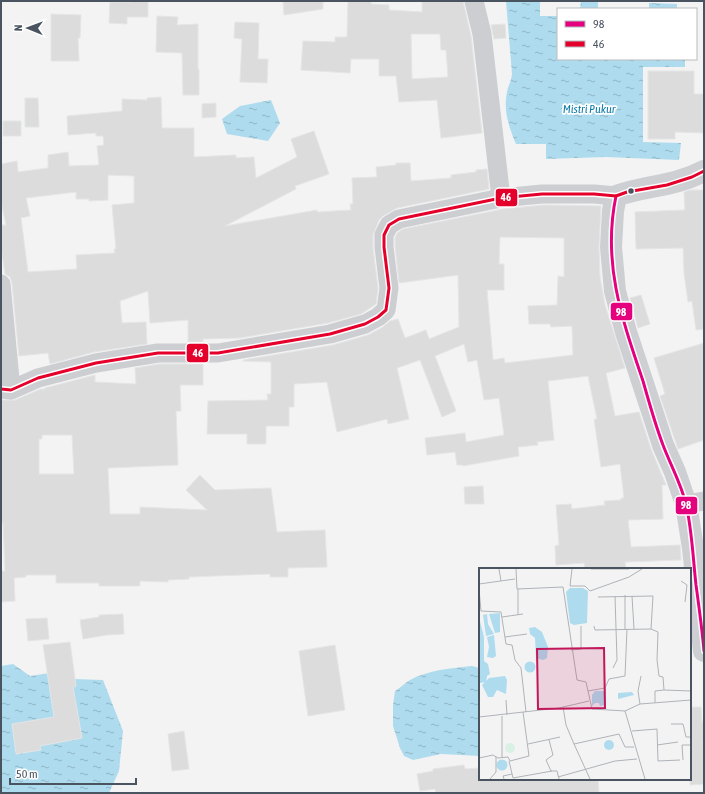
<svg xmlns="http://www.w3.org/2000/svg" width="705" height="794" font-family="'Asap Condensed',sans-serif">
<defs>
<pattern id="water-ripples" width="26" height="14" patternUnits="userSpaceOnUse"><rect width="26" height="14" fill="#aedcee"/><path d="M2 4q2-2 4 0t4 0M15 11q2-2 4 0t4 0" fill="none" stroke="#90b5c4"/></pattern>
</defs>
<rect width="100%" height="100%" fill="#f3f3f3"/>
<g fill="url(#water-ripples)">
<path d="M506,1H540V16H558V59H685V67H643V142L681,143L679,160L606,157L546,159V144H516C509,127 503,111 507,92C508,86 511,82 512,74Z"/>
<path d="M581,1H598V9H580Z"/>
<path d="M649,3L677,4V9H649Z"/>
<path d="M271,100L280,123L268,141L227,134L222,119L240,106Z"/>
<path d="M13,664L30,676L56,672L74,679L103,680L123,731L119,771L109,793H1V666Z"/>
<path d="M472,666L480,668V756L441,754L413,760L404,756L400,748L393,726V705L395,691C400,688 405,683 410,680C428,670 452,668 472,666Z"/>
</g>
<g fill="#dcdcdd" stroke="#e4e5e6" fill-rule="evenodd">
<path d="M131,1H148V17H127V24L109,23L110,2H131Z"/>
<path d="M283,1H323V9L284,15Z"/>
<path d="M348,1H371V4L389,5V10L422,12V1H463L471,36L482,133L441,138L437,100L399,102L396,76H379V59H351L350,73L301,70L303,41L335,42V37H347ZM411,34H440L441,50H446L448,77L412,79Z"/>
<path d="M51,14L81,15L80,38H78L79,61H51Z"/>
<path d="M157,16L178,17L177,25L198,24V69H199V95H183L182,53L156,52Z"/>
<path d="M235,22L259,23L258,59H268L267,83L240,82L242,39L234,38Z"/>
<path d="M505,24L506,38L494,39L491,25Z"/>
<path d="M648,71H694V94H704V133L675,132V139H648Z"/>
<path d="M161,97L162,128H194V157L236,155V158L254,157L256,178L297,157L291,139L314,131L329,174L295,186L296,189L225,226L317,210V212L351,210L350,204H353L352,178L377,177L376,167L396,165V163H410L411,181L451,178V175L476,172V170L487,169L489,189L397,208L383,216L379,220L373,235V248L378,288L376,304L361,314L328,323L240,338L203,339V342H188V320L150,323L148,291L120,301L122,323L146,322L147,344L94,352L50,364L48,353L19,356L12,283L10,277L5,274L1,247V225H6L1,202V164L17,161L18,172L48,168V155L68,152L69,166L99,165L97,146L104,145L103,136H96V133L68,135L67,116L122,111V99L147,100V98ZM108,175L134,176V203L112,205L116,249H114L115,253L76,255L77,269L28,272L21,218L30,216L26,198L76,192V199H89V201L108,200Z"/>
<path d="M25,98H38L39,127H25Z"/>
<path d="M216,103V117L202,118V104Z"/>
<rect x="3" y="121" width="18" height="15"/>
<path d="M690,190H704V329L696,330L692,301L688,302L684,273L683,248L636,249L635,212L685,210L684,192Z"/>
<path d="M543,205L601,206L599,246L600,277L605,305L625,368L606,373L615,416L639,412L651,449L666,485H662L663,519L628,520L631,547L680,545L681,560L625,562L626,569H585L584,563L556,565L555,546L559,545L556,505L571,504L572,509L605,505L604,501L621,500V498H624L620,464L601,467L594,419H597L588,376L548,381L554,440L537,442L538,445L518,447L519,456L463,466V465H457L455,452L427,455L425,438L465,433L466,442L504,435L499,398L484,400L477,360L468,362L464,344L435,356L456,411L442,417L420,360L397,368L409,419L388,424L387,419L337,432L327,382L294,384V407H289V426H266V444H247V434H207L208,401L268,400L267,394H271V362L243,361V360L333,345L368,335L383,327L390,321L398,319L405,338L426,330L429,339L459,327L458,275L399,283L395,246V238L397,233L403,229L503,209ZM500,237L564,238V277L558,276L557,305L528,306L529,324H550L551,327L572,326L573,355L505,363L504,358L493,360L487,290H504V264H499Z"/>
<path d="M641,295L650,324L638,328L630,298Z"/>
<path d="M704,343V440L678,449L660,396L665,394L654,358Z"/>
<path d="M159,364H203V385H180L181,411H176L178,465L108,468L110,514H140V507L207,510L186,490L200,475L215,490L271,488L277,532L325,530L327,567L288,568V577H270V574L189,577V579L168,580V582L140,581V586H99V583H56V575H26V577L14,578L15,601L1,602V571H5L3,523H1V400H15L41,389H45V388L95,375V382L136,384L135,368ZM42,435H72L74,474H39V439H42Z"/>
<path d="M483,486L484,504H465L464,487Z"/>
<path d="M123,614L124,634L107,635L83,639L80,620L99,617V615Z"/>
<path d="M47,618L49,639L28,641L26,619Z"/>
<path d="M70,642L76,686L73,687L82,738L40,746L41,750L16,754L12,724L54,717L43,645Z"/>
<path d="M335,645L345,710L308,716L299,651Z"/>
<path d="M690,707H701L702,722H704V741H703L704,784L690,785Z"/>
<path d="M184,731L189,769L172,771L168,734Z"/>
<path d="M464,765L465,769L480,768V779H598L599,793H436L435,789L420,791L417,774L433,771V769Z"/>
</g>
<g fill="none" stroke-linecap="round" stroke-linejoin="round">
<g stroke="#cdced1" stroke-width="19">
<path d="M474,1L482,34L501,198"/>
<path d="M1,284L11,390"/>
<path d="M1,389L11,390L38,378L96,363L158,353H218L330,334L365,324L378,317L386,310L389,288L384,247V235L389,225L399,219L501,198L542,194H594L616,196"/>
<path d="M686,504L704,501"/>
</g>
<path stroke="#cdcfd3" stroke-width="22" d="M704,171C674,187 646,185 616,196L613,211L611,247L615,291L626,332L655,420L663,445L675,472L686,504L693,548L704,651"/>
<g stroke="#fff" stroke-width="6">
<path id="bus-1" d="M616,196C602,263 622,319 643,381C649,402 655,424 663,445C670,464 681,483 686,504C692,530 693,558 696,585C699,607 702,628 704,651"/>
</g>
<g stroke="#fff" stroke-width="6">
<path id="bus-2" d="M1,389L11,390L38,378L96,363L158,353H218L330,334L365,324L378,317L386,310L389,288L384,247V235L389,225L399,219L501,198L542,194H594L616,196L627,192L667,185L692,177L704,171"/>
</g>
<use href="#bus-1" stroke="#e5007d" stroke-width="3"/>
<use href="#bus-2" stroke="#e4002b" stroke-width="3"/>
</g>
<circle fill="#4a5460" stroke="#fff" stroke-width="1.5" cx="631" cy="191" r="3.5"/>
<g text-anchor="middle" stroke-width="3.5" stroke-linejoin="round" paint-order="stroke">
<g font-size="12" font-style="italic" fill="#0e7ba7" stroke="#fff">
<text x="589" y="113">Mistri Pukur</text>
</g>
</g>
<g transform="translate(479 568)">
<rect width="212" height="212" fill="#f3f3f3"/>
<path d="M26 180a5 5 0 1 1 10 0a5 5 0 1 1-10 0Z" fill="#d9f1e4"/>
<path d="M91,20H104L109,23L108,55L95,57L91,55L87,24ZM21,45V64L16,65L10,46ZM8,46L9,56L15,66L7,68L4,47ZM0,49L5,69V93L9,96L11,106L8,108L7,114L1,115ZM56,59L63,64L69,79L68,90L64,92L57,90L56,70L51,66L50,60ZM15,67L17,88L14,90L8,89L10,79L8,69ZM45.5 99a5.5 5.5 0 1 1 11 0a5.5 5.5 0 1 1-11 0ZM26,108L28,112L27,126L18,122L14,129H9L3,117L10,110ZM116,123H126V137L121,138L120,135H116L113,138V127ZM139,125L153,124L155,127L139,131ZM125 177a5 5 0 1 1 10 0a5 5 0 1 1-10 0ZM17.5 197a5.5 5.5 0 1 1 11 0a5.5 5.5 0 1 1-11 0Z" fill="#aedcee"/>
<path fill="none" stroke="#afb3b8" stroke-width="1" d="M20,1L22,13M37,1L38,21L84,19L98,112L107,114L113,141L146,143L166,211M93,1L91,18H106L111,23L150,9L163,1M112,1H150M202,13L208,17L206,34M0,16L36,11M0,21L2,43L22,44L27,76L33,77L36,92L42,100L47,144M39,21V47M146,27V61M153,28L155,61M119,29L174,28L172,61M23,49L44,46M115,58L116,62L172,61L179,64L178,92L180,108L184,109L185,122L176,123V135M26,69L48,66M92,82L102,81V58M134,100L138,92L136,28M185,122L212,123M109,123L126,120L130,111L146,108L148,61M27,132L28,147M161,136L212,132M126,137V120M84,139L87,157L95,176L140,166L146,179H155M146,143L161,136L159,123L162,108M23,148V189M0,149L80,140L110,133M192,156H204L207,169H212M153,163L178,161L179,193L201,192M70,172L74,187L67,192L72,203H78L80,211M49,176L81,169M95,176L111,211M178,177L199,174M0,190L14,187L19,190L29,189L31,193L50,188L44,144M204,192L203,177H212M30,193L34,210M79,209L136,193L158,191M34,210L73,203M11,211L17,204V189M25,211L24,208L33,206"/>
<path fill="#c2185b" fill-opacity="0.15" stroke="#c2185b" stroke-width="2" d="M125,80L126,140L59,141L58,81Z"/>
<rect width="212" height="212" fill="none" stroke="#4a5460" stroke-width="2"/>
</g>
<g stroke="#fff" stroke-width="1.5">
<rect x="495" y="188" width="23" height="19" rx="4" fill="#e4002b"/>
<rect x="610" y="302" width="23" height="19" rx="4" fill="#e5007d"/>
<rect x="186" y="343" width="23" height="20" rx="4" fill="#e4002b"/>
<rect x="675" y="496" width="23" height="19" rx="4" fill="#e5007d"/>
</g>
<g font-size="11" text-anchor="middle" font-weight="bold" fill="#fff">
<text x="506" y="201">46</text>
<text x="621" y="316">98</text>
<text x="198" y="357">46</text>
<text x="686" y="509">98</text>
</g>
<rect width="705" height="794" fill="none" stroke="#4a5460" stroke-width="4"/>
<rect x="557" y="8" width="140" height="52" fill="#ffffff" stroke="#b7bbbf"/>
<rect x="565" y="21" width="20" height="6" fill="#e5007d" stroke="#b7bbbf"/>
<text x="593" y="28" font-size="12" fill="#4a5460">98</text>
<rect x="565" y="41" width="20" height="6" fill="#e4002b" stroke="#b7bbbf"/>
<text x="593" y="48" font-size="12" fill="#4a5460">46</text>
<g transform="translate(28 28) rotate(271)" stroke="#ffffff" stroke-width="3" paint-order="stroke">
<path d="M0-3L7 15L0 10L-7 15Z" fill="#4a5460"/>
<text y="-6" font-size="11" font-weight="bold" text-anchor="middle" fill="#4a5460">N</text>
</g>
<path d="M10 778v6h126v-6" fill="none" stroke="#4a5460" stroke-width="2"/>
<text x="16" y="778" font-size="12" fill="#4a5460" stroke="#ffffff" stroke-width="3" paint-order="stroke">50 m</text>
</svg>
